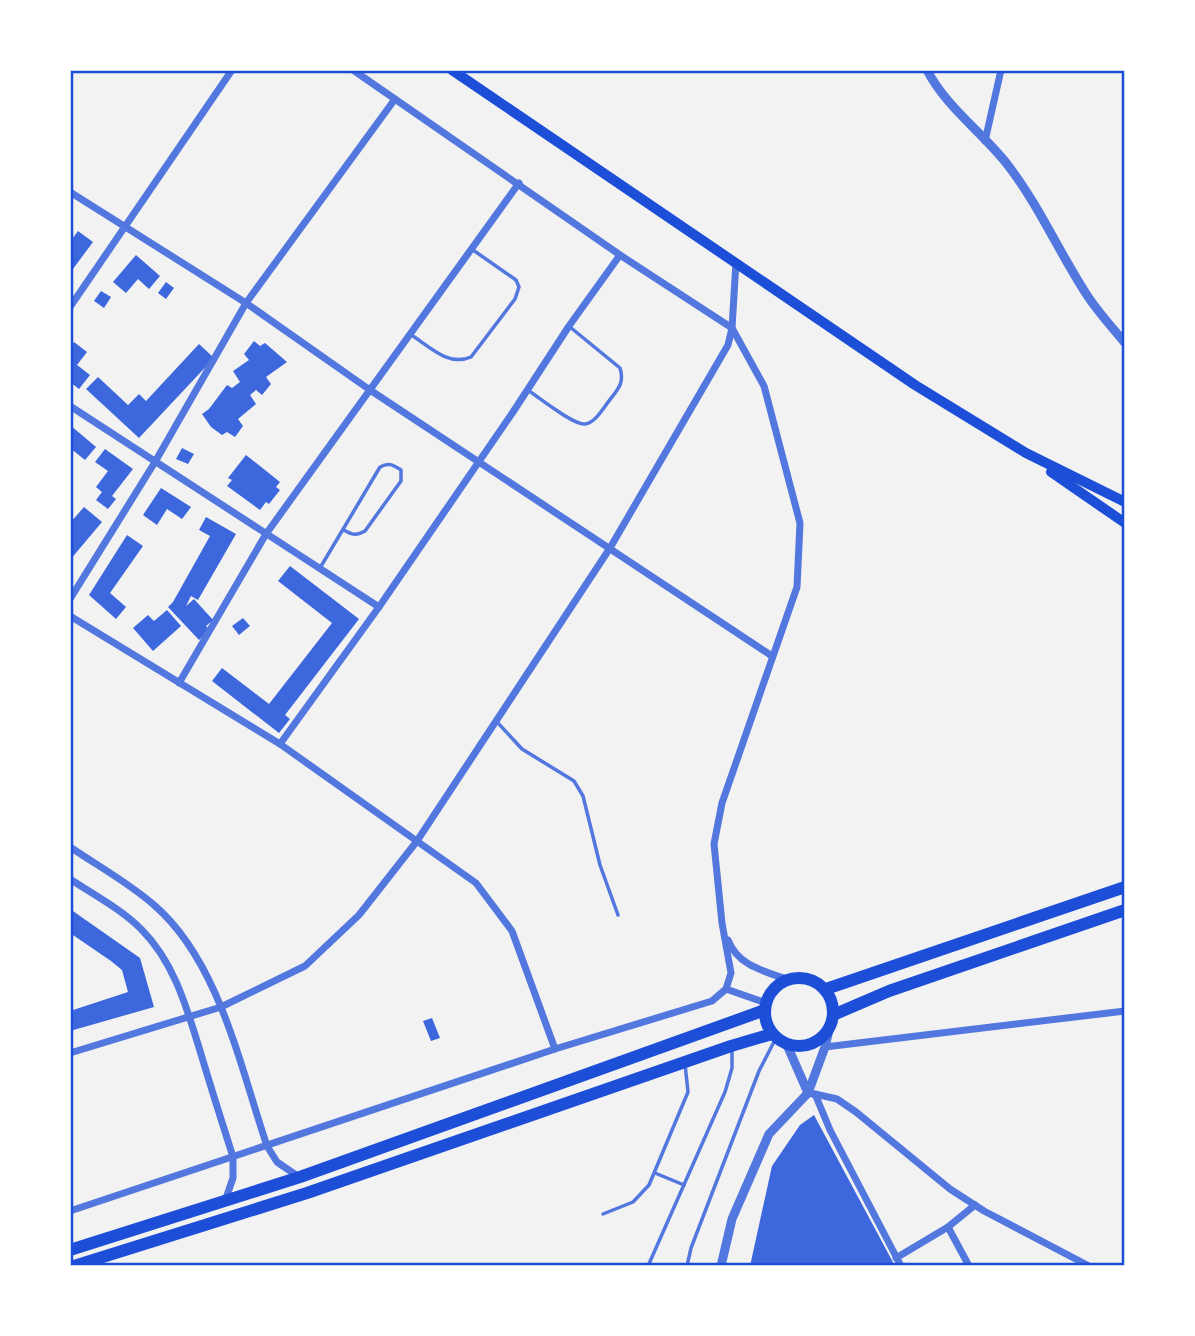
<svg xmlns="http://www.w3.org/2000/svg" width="1195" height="1336" font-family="Inter,sans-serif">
<rect width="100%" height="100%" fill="#f2f2f2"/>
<g fill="#3d67dc">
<path d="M78,231L93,242L70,273V242Z"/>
<path d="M136,255L160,276L149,289L138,279L126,293L113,282Z"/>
<path d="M166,282L174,288L166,299L158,293Z"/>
<path d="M101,291L111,297L104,308L94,301Z"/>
<path d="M254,341L260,346L265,343L287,362L266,377L271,384L262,395L256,390L250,395L256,404L238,419L243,426L235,437L227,432L222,435L211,427L202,414L209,409L227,385L232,388L240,382L233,371L249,360L244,354Z"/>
<path d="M74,342L87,352L77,365L90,375L79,389L70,382V348Z"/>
<path d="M199,344L214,358L139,438L86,389L98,377L128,405L139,394L146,401Z"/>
<path d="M70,425L96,447L85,460L70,448Z"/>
<path d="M182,448L194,454L188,464L176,459Z"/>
<path d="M105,449L133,469L112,496L116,499L108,509L96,500L102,492L96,487L108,471L95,462Z"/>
<path d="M246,455L280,482L276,487L280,490L269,504L266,502L260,510L227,486L232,480L228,478Z"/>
<path d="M161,488L191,507L182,519L167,509L157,525L143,515Z"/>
<path d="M84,507L102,522L70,560V523Z"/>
<path d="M206,517L236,534L198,600L191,596L186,606L194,599L213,620L206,626L210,630L199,640L168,607L173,602L210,536L199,530Z"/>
<path d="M127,535L143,546L110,593L126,607L116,619L89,595Z"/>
<path d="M290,566L359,619L285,715L290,719L279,733L212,681L222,668L269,704L332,623L278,581Z"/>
<path d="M167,610L181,626L153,651L133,628L148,615L154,621Z"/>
<path d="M243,618L250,626L239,635L232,626Z"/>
<path d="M70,909L140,958L154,1007L70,1031V1011L128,992L122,970L111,961L70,933Z"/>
<path d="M432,1018L440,1038L431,1041L423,1021Z"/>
<path d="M814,1115L895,1266H750L772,1166L800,1125Z"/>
</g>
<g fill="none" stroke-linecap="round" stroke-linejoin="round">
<g stroke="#5277de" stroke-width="3.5">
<path d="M410,334C429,346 448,367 471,357L515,299L519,287L516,280L473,250"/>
<path d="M529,391C540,398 573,425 585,424C596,423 605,405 612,397C620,387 624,381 620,368L570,327"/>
<path d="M320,568L380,467C389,462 393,465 401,470V481L365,531C356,536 352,535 344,530"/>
<path d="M497,722L522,749L574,781L583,796L600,865L618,915"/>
<path d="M655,1173L684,1185"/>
<path d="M603,1214L633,1202L649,1185L688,1092L685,1064"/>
<path d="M648,1266L725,1092L732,1068V1051"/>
<path d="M687,1266L691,1248L759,1071L776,1038"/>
</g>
<g stroke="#5277de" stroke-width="7">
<path d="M985,141L1001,70"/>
<path d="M70,192L246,303L370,390L772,656"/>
<path d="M70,307L232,70"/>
<path d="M70,406L379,607"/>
<path d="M70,599L155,462L246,303L395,99"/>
<path d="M70,616L280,744L379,607L513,412L569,326L620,255"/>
<path d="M179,683L266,534L519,183"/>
<path d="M280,744L476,883L512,931L555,1049L712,1001L726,989L731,973L722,923L714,844L722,803L797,587L800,523L764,386L732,328L736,262"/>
<path d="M70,847C98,866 129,883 154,905C219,961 240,1066 267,1146L277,1162L299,1177"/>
<path d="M70,879C94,895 121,909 141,929C175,963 187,1009 201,1054C211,1088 222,1122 233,1157V1178L225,1201"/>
<path d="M728,940C738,966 764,971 789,980"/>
<path d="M726,989L766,1003"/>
<path d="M825,1047L1125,1011"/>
<path d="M70,1053L221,1007L305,966L359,915L417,841L610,548L728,345L732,328L620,255L353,70"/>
<path d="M812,1094H815L830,1130L901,1266"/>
<path d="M815,1094L837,1099L856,1112L950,1189L984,1211L1089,1266"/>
<path d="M70,1211L555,1049"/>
<path d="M948,1227L969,1266"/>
<path d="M896,1258L948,1227L975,1205"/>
</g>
<g stroke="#5277de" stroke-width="9">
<path d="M927,70C946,107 982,132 1007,164C1038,204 1058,250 1085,292C1096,310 1112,327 1125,343"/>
<path d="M787,1045L808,1093"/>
<path d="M721,1266L732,1219L769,1134L808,1093L825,1047L830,1026"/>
</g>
<g stroke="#1d4ed8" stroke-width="10">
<path d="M452,70L915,385L1026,453L1125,502"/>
<path d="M1051,472L1125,523"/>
</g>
<g stroke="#1d4ed8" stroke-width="12">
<circle cx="799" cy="1012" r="34"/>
<path d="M826,989L1125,887"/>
<path d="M833,1015L889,991L1125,910"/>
<path d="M70,1250L300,1177L765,1010"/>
<path d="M74,1266L307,1193L731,1046L772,1034"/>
</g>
</g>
<rect width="1195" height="1336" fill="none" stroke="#ffffff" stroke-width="144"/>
<rect x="72" y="72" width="1051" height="1192" fill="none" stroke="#1d4ed8" stroke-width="2.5"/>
</svg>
